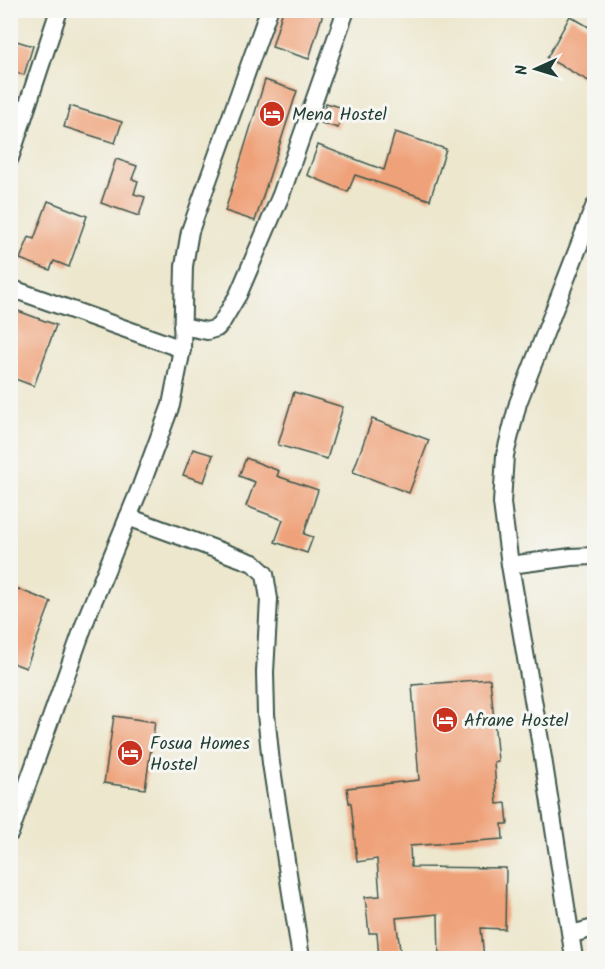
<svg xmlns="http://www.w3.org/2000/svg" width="605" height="969" font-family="Kalam,sans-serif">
<rect width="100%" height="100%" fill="#f6f6f2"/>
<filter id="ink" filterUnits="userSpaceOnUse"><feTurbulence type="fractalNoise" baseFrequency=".0167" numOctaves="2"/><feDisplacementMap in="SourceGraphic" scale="12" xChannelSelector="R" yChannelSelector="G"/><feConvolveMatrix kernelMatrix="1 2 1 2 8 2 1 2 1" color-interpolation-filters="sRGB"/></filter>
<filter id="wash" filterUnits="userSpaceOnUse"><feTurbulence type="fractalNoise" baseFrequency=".008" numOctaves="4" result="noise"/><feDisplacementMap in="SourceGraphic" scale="24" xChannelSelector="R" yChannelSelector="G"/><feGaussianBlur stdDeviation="1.35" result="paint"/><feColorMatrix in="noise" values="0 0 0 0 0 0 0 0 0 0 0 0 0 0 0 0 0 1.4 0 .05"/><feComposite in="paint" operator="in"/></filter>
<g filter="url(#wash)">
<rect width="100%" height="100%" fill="#ede7ce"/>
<g id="blocks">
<g fill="#efa279">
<path d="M283,10H324L309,59L272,47Z"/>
<path d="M570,16L594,30V84L547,58Z"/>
<path d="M10,39L33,46L24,75L10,70Z"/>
<path d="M265,80L297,91L255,221L225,211Z"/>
<path d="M326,103L343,108L338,128L321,123Z"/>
<path d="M70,106L122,122L115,143L64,127Z"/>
<path d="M395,132L446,149L430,200L355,175L348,192L307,175L318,145L384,170Z"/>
<path d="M116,159L137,166L132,179L138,181L134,194L145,197L139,216L101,203Z"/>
<path d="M48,201L87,216L69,267L54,261L50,270L20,259L29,237L34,239Z"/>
<path d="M10,308L56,325L34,386L10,377L16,357L10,355Z"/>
<path d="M294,392L343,407L327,459L278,445Z"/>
<path d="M372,419L429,440L409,493L353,472Z"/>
<path d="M193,449L213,455L204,482L183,475Z"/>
<path d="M246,458L279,471L277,476L318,490L304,534L313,537L307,553L275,542L283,520L246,506L255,482L239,476Z"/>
<path d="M10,586L51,602L26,668L10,662Z"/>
<path d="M490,679L498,761L494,762L497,804L506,803L508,824H502L503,839L410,846L411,867L506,868L505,929L481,928L484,958H439L438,914L396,918L401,958H379L377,933H369L365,897L380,896L377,859L357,862L351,803H349L347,788L419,780L412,685Z"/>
<path d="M114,716L155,722L145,789L104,783Z"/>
</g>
</g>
</g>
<g filter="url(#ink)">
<use href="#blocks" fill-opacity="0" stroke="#3e564b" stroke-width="1.5"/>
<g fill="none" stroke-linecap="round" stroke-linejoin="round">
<g stroke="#3e564b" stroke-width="20">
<g id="minor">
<path d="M10,158L59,10"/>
<path d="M10,288L182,349"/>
<path d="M182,326L207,331L217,328L222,322L238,295L281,195L346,10"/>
<path d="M128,517L253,563L265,574L269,599L265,672L266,714L271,763L301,958"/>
<path d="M510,565L571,557L594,556"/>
<path d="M10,833L88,614L141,486L171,405L182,349L184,266L190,231L269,10"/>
<path d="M572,934L594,928"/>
<path d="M574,958L543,758L510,565L502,503L505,455L518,403L594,207"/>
</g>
</g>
<use href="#minor" stroke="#fff" stroke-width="16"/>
</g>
</g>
<defs>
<g id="hotel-disc" transform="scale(1.35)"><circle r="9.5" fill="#c8321e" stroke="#f6f6f2"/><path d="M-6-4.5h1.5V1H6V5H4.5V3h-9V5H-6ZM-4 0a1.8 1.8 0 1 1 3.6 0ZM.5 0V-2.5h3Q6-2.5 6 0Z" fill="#fff"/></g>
</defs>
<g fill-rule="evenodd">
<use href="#hotel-disc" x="272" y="114"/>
<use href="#hotel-disc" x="445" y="720"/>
<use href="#hotel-disc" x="130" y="753"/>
</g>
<g text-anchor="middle" stroke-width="6" stroke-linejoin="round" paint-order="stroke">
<g font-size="18" fill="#1f3d34" stroke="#f6f6f2" text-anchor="start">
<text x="292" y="120">Mena Hostel</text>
<text x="464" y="726">Afrane Hostel</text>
<text x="150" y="749">Fosua Homes<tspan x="150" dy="21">Hostel</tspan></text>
</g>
</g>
<rect width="605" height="969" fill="none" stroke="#f6f6f2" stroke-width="36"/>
<g transform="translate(536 69) rotate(266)" stroke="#f6f6f2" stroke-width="4.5" paint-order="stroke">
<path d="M0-4.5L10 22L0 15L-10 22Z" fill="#1f3d34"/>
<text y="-9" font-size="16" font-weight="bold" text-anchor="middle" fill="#1f3d34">N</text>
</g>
</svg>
